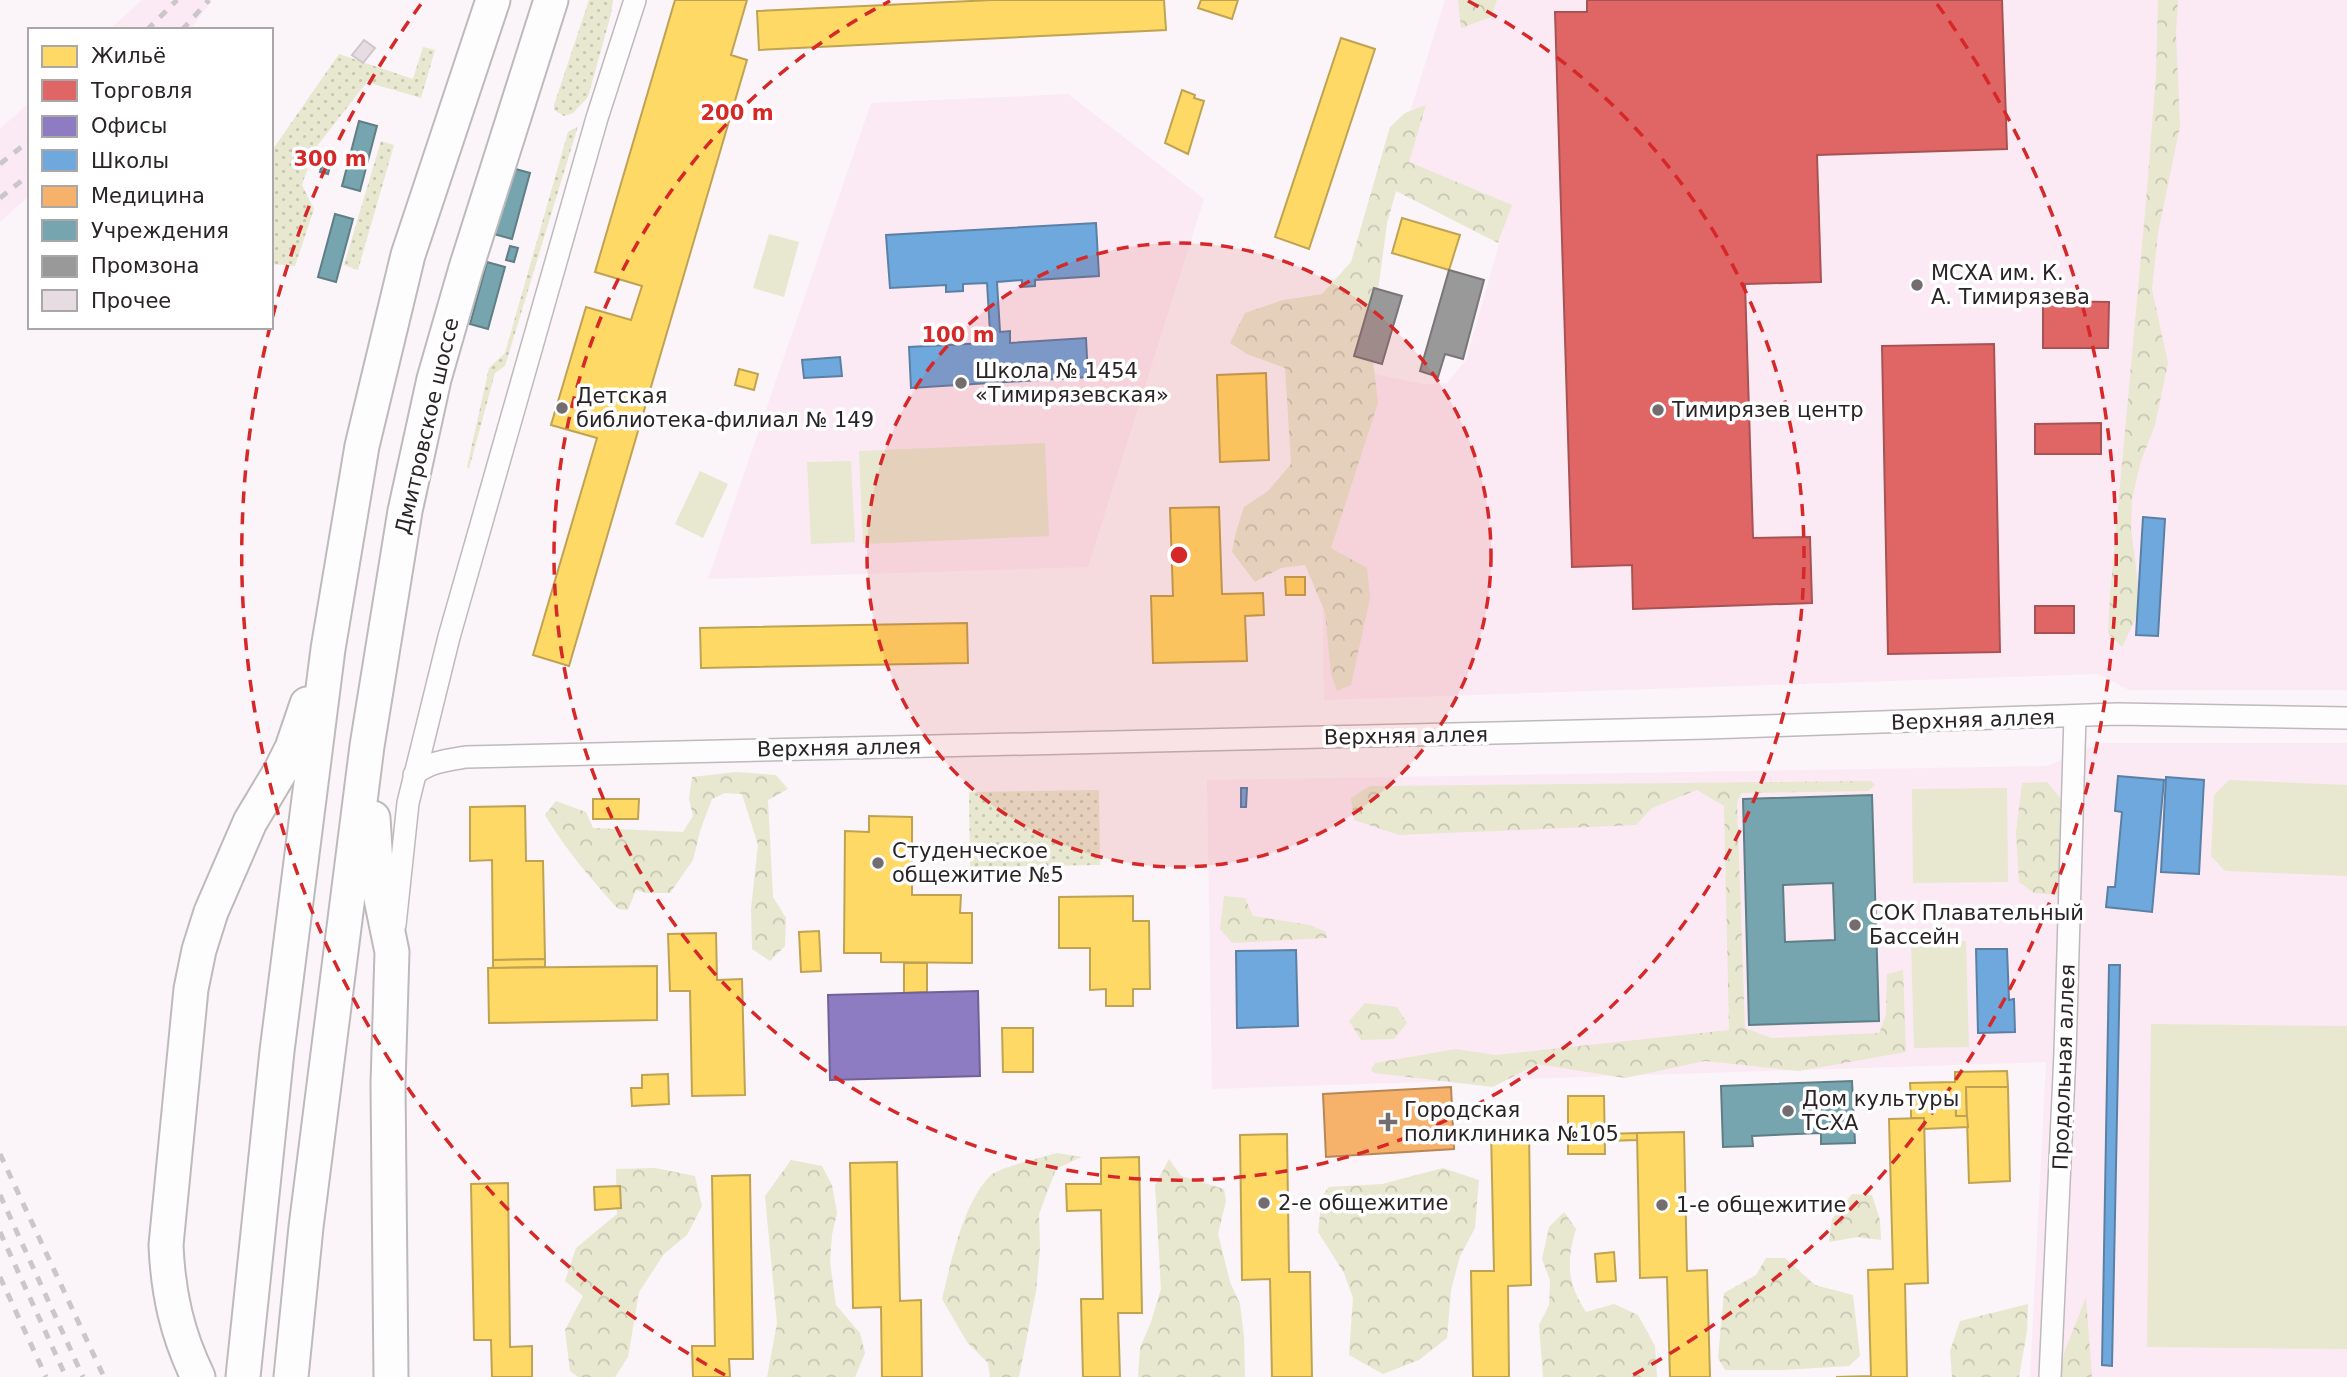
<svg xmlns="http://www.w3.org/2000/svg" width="2347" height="1377" font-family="'DejaVu Sans',sans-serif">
<defs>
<pattern id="grass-dots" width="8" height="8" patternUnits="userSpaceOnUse" patternTransform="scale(1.75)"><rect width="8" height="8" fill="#e8e7d0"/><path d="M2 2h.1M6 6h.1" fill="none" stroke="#c7c6b3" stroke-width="1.8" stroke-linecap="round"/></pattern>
<pattern id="forest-crowns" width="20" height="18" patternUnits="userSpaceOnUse" patternTransform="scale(1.75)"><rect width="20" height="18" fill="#e8e7d0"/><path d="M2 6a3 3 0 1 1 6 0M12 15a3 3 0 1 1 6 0" fill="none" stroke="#c7c6b3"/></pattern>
</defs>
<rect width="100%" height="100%" fill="#fbf4f8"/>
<g fill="#fbeaf4">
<path d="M142,0H212L190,30H109Z"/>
<path d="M1445,0H2347V690H2129L2098,674L1324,700L1319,392L1353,369L1422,384L1447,383L1466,360L1509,209L1392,170Z"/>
<path d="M1068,94L1204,199L1088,567L708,579L871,103Z"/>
<path d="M30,102V195L0,222V129Z"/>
<path d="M2100,743H2347V1377H2030L2046,1062L1212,1089L1207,780L2047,766Z"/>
</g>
<g fill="url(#grass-dots)">
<path d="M589,0H613L611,14L588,97L573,113L564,116L554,110V105Z"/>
<path d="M423,47L435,50L421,98L367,82L314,150L302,185L314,209L295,266L271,264V152L339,54L413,79Z"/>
<path d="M578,126L505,366L495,373L469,469L467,467L489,368L505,353L568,132Z"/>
<path d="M381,141L394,145L358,270L344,265Z"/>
<path d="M1099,790L1100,865L970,867L969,792Z"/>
</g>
<g fill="url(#forest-crowns)">
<path d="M1458,0H1497L1491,17L1461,28Z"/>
<path d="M2158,0H2178L2176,34L2180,126L2158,233L2152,289L2168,363L2155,425L2141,461L2132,499L2131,529L2141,607L2122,647L2108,633L2110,595L2146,202L2156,75Z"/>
<path d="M1426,105L1409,162L1512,205L1498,243L1396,191L1387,223L1378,291L1373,360L1378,403L1331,548L1367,568L1370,598L1351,685L1337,691L1331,674L1325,612L1305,565L1281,568L1255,582L1232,552L1236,532L1244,507L1268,491L1291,464L1285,368L1247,354L1230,343L1245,313L1283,300L1322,294L1351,262L1390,127L1405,113Z"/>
<path d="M736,772L776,775L788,789L768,800L773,897L786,918L785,946L770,961L752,949L751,909L758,845L742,794L725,793L712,799L700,831L693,860L670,893H646L636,890L628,910L618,909C591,879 566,850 545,815L556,801L586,812L593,828L683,832L693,816L689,799L692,777Z"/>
<path d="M1871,781L1875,785L1868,791L1742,793L1737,802L1745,1028L1771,1038L1879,1033L1886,1015L1887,974L1903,970L1906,1052L1799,1071L1705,1061L1625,1078L1537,1064L1493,1087L1374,1073L1371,1070L1375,1063L1456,1049L1495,1055L1729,1030L1724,806L1697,790L1652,808L1636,825L1399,835L1354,820L1351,798L1370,786Z"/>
<path d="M2047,782L2065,804L2060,845L2061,886L2059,895L2034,893L2019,882L2016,832L2022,783Z"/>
<path d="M1224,896L1245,898L1253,916L1310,925L1326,932L1327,938L1232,943L1220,929Z"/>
<path d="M1365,1003L1397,1007L1407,1023L1394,1039L1361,1040L1349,1021Z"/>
<path d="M1057,1153L1081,1157L1056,1169L1039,1214L1040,1249L1036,1291L1019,1377H990L988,1363L967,1342L942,1299C951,1263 963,1202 991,1175C998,1168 1044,1157 1057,1153Z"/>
<path d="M1169,1159L1181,1176L1224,1189L1226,1201L1218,1234L1230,1282L1240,1304L1244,1337L1245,1377H1138L1140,1348L1151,1322L1161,1289L1155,1185Z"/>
<path d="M791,1160L822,1166L832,1185L837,1213L832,1235L830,1262L836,1305L860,1333L865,1353L855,1377H767L777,1323L765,1196Z"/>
<path d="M655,1168L695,1176L702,1206L687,1235L664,1254L639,1292L628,1357L615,1377H578L570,1371L565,1330L583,1296L565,1281L576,1248L617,1214L616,1169Z"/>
<path d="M1443,1168L1479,1180L1475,1228L1460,1256L1451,1290L1447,1338L1419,1360L1383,1374L1349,1355L1353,1298L1344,1273L1318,1232L1322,1196L1329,1187L1382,1184Z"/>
<path d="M1852,1194L1872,1195L1880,1220L1881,1240L1858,1237L1829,1242L1832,1219Z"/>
<path d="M1564,1212L1576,1229C1566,1262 1567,1283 1586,1312L1614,1304L1638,1315L1655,1346L1657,1377H1543L1539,1325L1549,1305L1550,1280L1542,1259L1549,1227Z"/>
<path d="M1766,1258H1785L1815,1285L1853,1295L1860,1356L1849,1366L1782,1370H1725L1718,1358L1724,1293L1756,1275Z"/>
<path d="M2086,1297L2092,1377H2059L2064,1353Z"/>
<path d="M2028,1304L2027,1331L2019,1377H1952L1950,1351L1960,1321Z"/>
</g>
<g fill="#e8e7d0">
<path d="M769,234L799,242L784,297L753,288Z"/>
<path d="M1045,443L1049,536L863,544L859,451Z"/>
<path d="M851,461L855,542L811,544L807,462Z"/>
<path d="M700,471L728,484L703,538L675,524Z"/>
<path d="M2229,780L2347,785V876L2225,871L2211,856L2214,795Z"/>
<path d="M2007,788L2008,882L1913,883L1912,789Z"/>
<path d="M1966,941L1969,1047L1914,1048L1911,942Z"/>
<path d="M2151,1024L2347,1026V1349L2147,1347Z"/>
</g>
<g fill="#ffd966" stroke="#bfa353" stroke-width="2">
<path d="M675,0H747L731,55L747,60L569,666L533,655L597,438L551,425L586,307L631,320L642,286L595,272Z"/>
<path d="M992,0H1164L1166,30L759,50L757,11Z"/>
<path d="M1201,0H1238L1232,19L1198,8Z"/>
<path d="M1341,38L1375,49L1309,249L1275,237Z"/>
<path d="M1182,90L1195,95L1194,98L1204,101L1188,154L1165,143Z"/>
<path d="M1402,218L1460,235L1449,270L1392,253Z"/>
<path d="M739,369L758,374L754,390L735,385Z"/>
<path d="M1266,373L1269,460L1220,462L1217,375Z"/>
<path d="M1219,507L1222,594L1263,593L1264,615L1245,616L1247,661L1153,663L1151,596H1173L1170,508Z"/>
<path d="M1285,577H1305V595H1286Z"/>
<path d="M967,623L968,663L701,668L700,628Z"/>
<path d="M593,799H639L638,819H593Z"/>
<path d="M525,806L526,861H543L545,959L493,960L492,860L470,861V807Z"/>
<path d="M869,816L912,817V895H961L960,913H972V963L881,962V953H844L845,831L869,832Z"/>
<path d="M1133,896V921H1149L1150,989H1133V1006H1106V989L1090,990V948H1059V897Z"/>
<path d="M819,931L821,971L801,972L799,932Z"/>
<path d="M716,933L717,980L742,979L745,1095L692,1096L690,991H670L668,934Z"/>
<path d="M545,959V967L493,968V960Z"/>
<path d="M904,963H927V992L904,993Z"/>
<path d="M657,966V1020L489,1023L488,968Z"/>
<path d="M1002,1028H1033V1072H1003Z"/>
<path d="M2007,1071L2008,1087H1966L1967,1116H1956L1955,1098L1911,1099L1910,1083L1955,1082V1072Z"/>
<path d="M668,1074L669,1104L632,1106L631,1088H642V1075Z"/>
<path d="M1966,1087H2008L2010,1181L1969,1183Z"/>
<path d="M1568,1096H1604L1605,1154H1568Z"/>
<path d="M1955,1098L1956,1116H1967L1968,1127L1924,1129V1118H1911V1099Z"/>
<path d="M1924,1118L1928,1283L1905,1284L1907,1377H1836L1871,1376L1868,1270L1893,1269L1889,1119Z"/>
<path d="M1529,1129L1531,1285L1508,1286L1509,1377H1473L1471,1271H1494L1491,1130Z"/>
<path d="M1684,1132L1687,1271L1707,1270L1710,1377H1670L1667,1277L1640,1278L1637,1133Z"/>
<path d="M1637,1133V1140L1605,1141L1604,1134Z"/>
<path d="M1287,1134L1289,1272H1310L1312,1377H1272L1270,1279L1242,1280L1240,1135Z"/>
<path d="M1139,1157L1142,1313H1118L1120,1377H1083L1081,1299H1103L1101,1210L1067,1211L1066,1184H1101V1158Z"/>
<path d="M897,1162L900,1301L921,1300L922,1377H882L881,1307L853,1308L850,1163Z"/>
<path d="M750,1175L753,1359H729L730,1377H693L692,1346H715L712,1176Z"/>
<path d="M508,1183L510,1347L532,1346V1377H492L491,1340H474L471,1184Z"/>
<path d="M620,1186L621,1208L595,1210L594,1187Z"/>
<path d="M1614,1252L1616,1281L1597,1282L1595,1254Z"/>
</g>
<g fill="#e06666" stroke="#a95253" stroke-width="2">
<path d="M1587,0H2002L2007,149L1817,155L1821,282L1745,284L1753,538L1810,537L1812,603L1633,609L1632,565L1572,567L1555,12H1587Z"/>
<path d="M2043,301L2109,302L2108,348H2043Z"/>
<path d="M1994,344L2000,652L1888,654L1882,346Z"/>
<path d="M2101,423V454H2035V424Z"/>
<rect x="2035" y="606" width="39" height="27"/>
</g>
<path fill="#8e7cc3" stroke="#706294" stroke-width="2" d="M978,991L980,1076L830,1080L828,995Z"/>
<g fill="#6fa8dc" stroke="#5a80a6" stroke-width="2">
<path d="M1096,223L1099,276L1035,280V286L1022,287V280L997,282L1000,332L1010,331V343L1086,338L1088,377L911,388L909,347L985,343L984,332H990L987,283L963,284V291L946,292V285L890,288L886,235Z"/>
<path d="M840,357L842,376L804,378L802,360Z"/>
<path d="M2143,517L2165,519L2158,636L2136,635Z"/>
<path d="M2118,776L2164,780L2152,912L2106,907L2108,887H2115L2122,812L2115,811Z"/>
<path d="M2166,777L2204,780L2199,874L2161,872Z"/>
<path d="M1241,788H1247L1246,807H1241Z"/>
<path d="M1976,949H2007L2009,1000L2014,999L2015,1032L1978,1033Z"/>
<path d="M1296,950L1298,1026L1237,1028L1236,951Z"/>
<path d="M2109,965H2120L2112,1366L2102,1365Z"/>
</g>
<path fill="#f6b26b" stroke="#b98757" stroke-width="2" d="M1451,1087L1454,1149L1326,1157L1323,1094Z"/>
<g fill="#76a5af" stroke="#5f7e86" stroke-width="2" fill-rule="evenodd">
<path d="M359,121L377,126L360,191L342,186Z"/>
<path d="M324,155L332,158L328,174L320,172Z"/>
<path d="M512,168L530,173L512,239L494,234Z"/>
<path d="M335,214L353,219L336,282L318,277Z"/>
<path d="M510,246L518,248L514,262L506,260Z"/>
<path d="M487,262L505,267L488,329L470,324Z"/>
<path d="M1872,795L1879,1021L1749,1025L1743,799ZM1833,883L1835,940L1785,942L1783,885Z"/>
<path d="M1852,1081L1855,1143L1821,1144V1133L1752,1136L1753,1146L1723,1147L1721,1086Z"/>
</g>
<g fill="#999" stroke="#787677" stroke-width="2">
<path d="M1449,270L1484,280L1463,359L1445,354L1438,377L1420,371Z"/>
<path d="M1374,288L1402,296L1382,364L1354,356Z"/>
</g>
<path fill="#e8dce3" stroke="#cdc7ca" stroke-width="2" d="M364,40L375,48L363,63L352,55Z"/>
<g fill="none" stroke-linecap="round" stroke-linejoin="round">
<g stroke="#beb9bc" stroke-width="24">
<g id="street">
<path d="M414,775C428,762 448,760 466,757L1707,728L2117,714L2347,718"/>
<path d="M395,925L408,803L449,637L597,118L635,0"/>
<path d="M2050,1377L2065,1053L2075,716"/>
</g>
</g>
<g stroke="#beb9bc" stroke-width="37">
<g id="primary">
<path d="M373,818L377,879L392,952L388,1084L391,1377"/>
<path d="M198,1377C177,1334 168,1293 166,1245L191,989L199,950L211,912L250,822L281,770L292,748L307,704"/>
<path d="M243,1377L277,1051L328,649L362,446L408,255L493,0"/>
<path d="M291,1377L306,1227L367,746L405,511L434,379L466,268L551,0"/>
</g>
</g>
<use href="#street" stroke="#fefdfe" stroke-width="21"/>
<use href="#primary" stroke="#fefdfe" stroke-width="33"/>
<g stroke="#c9c7c8" stroke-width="5" stroke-dasharray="9 9" stroke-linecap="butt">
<path d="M147,30L177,0"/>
<path d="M182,30L209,0"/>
<path d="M0,164L30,140"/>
<path d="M0,198L30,174"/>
<path d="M0,1154L104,1377"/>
<path d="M0,1195L83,1377"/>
<path d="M0,1232L66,1377"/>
<path d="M0,1277L46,1377"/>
</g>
</g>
<circle cx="1179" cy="555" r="312" fill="#d62828" fill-opacity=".12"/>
<g fill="none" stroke="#d62828" stroke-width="3.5" stroke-dasharray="12 9">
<circle cx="1179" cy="555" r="312"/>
<path d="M1468 1A625 625 0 1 1 890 1"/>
<path d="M725 1375A937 937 0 0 1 421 4M1937 4A937 937 0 0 1 1633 1375"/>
</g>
<g fill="#736d70" stroke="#fff" stroke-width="2.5">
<circle cx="1917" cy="285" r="7"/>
<circle cx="961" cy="383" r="7"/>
<circle cx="562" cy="408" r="7"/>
<circle cx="1658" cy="410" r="7"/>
<circle cx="878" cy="863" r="7"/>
<circle cx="1855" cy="925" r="7"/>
<circle cx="1788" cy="1111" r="7"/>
<path d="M1384.5 1111.5h7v7h7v7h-7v7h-7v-7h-7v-7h7z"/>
<circle cx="1264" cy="1203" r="7"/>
<circle cx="1662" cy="1205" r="7"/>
</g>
<g text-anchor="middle" stroke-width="7" stroke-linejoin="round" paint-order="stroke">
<g font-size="21" fill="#2a2427" stroke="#fff" text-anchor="start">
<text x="1931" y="280">МСХА им. К.<tspan x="1931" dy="24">А. Тимирязева</tspan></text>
<text x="975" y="378">Школа № 1454<tspan x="975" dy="24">«Тимирязевская»</tspan></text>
<text x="576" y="403">Детская<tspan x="576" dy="24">библиотека-филиал № 149</tspan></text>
<text x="1672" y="417">Тимирязев центр</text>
<text x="892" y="858">Студенческое<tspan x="892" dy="24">общежитие №5</tspan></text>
<text x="1869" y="920">СОК Плавательный<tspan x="1869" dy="24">Бассейн</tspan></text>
<text x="1802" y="1106">Дом культуры<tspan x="1802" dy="24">ТСХА</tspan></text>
<text x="1404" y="1117">Городская<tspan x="1404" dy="24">поликлиника №105</tspan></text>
<text x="1278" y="1210">2-е общежитие</text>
<text x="1676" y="1212">1-е общежитие</text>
</g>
<g font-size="21" fill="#2a2427" stroke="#fff">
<text transform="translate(427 426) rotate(-77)" y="7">Дмитровское шоссе</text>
<text transform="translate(1973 720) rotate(-2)" y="7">Верхняя аллея</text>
<text transform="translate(1406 736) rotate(-1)" y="7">Верхняя аллея</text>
<text transform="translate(839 748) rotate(-1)" y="7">Верхняя аллея</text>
<text transform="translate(2064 1067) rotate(-88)" y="7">Продольная аллея</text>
</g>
</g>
<circle cx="1179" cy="555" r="10" fill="#d62828" stroke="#fff" stroke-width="3.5"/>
<g font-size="21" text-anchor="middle" font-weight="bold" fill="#d62828" stroke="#fff" stroke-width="7" stroke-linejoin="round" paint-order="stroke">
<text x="737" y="120">200 m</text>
<text x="330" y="166">300 m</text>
<text x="958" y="342">100 m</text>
</g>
<rect x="28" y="28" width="245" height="301" fill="#ffffff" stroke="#aaa7a9" stroke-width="2"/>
<rect x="42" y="46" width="35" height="21" fill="#ffd966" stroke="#aaa7a9" stroke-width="2"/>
<text x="91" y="63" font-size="21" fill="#2a2427">Жильё</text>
<rect x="42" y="80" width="35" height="21" fill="#e06666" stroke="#aaa7a9" stroke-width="2"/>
<text x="91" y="98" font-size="21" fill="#2a2427">Торговля</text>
<rect x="42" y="116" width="35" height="21" fill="#8e7cc3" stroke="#aaa7a9" stroke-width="2"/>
<text x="91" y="133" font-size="21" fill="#2a2427">Офисы</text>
<rect x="42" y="150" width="35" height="21" fill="#6fa8dc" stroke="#aaa7a9" stroke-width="2"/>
<text x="91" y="168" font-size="21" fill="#2a2427">Школы</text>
<rect x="42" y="186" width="35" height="21" fill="#f6b26b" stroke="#aaa7a9" stroke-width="2"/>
<text x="91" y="203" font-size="21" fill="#2a2427">Медицина</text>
<rect x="42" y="220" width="35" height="21" fill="#76a5af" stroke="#aaa7a9" stroke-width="2"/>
<text x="91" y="238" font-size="21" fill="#2a2427">Учреждения</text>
<rect x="42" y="256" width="35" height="21" fill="#999999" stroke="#aaa7a9" stroke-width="2"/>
<text x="91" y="273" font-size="21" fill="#2a2427">Промзона</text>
<rect x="42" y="290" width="35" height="21" fill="#e8dce3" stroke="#aaa7a9" stroke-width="2"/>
<text x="91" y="308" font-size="21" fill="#2a2427">Прочее</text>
</svg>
